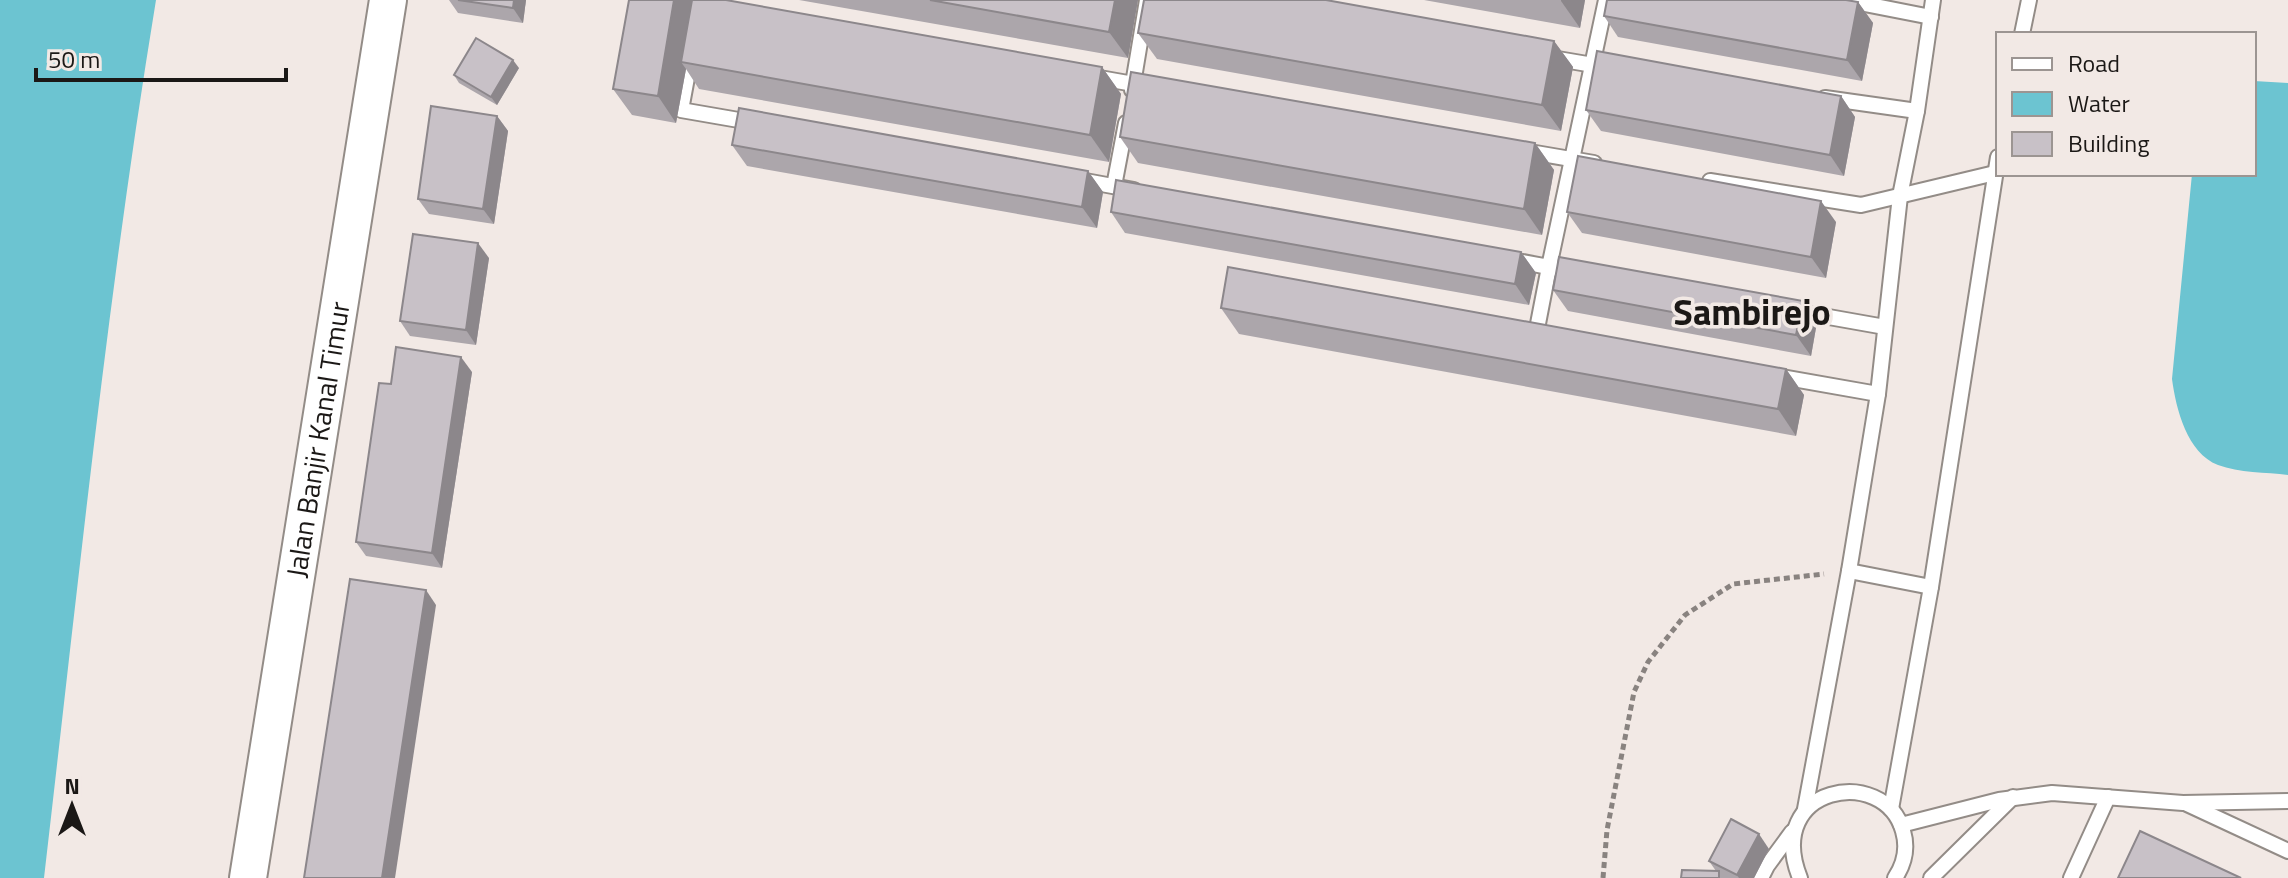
<svg xmlns="http://www.w3.org/2000/svg" width="2288" height="878" font-family="'Titillium Web',sans-serif">
<rect width="100%" height="100%" fill="#f2e9e5"/>
<g fill="#6cc4d1">
<path d="M0,0H156C108,291 78,585 44,878H0Z"/>
<path d="M2254,81L2288,83V475C2266,472 2239,473 2218,465C2187,453 2176,409 2172,379L2192,174H2254Z"/>
</g>
<g fill="none" stroke-linecap="round" stroke-linejoin="round">
<g stroke="#938c87" stroke-width="18">
<g id="service">
<path d="M1844,0L1931,17"/>
<path d="M2022,34L2029,0"/>
<path d="M691,56L681,110L756,123"/>
<path d="M1552,58L1599,66"/>
<path d="M1094,77L1145,86"/>
<path d="M1132,90L1147,0"/>
<path d="M1825,98L1917,111"/>
<path d="M1524,151L1594,163"/>
<path d="M1080,180L1134,190"/>
<path d="M1710,181L1861,205L1995,173"/>
<path d="M1114,186L1126,123"/>
<path d="M1512,260L1549,267L1606,0"/>
<path d="M1795,311L1885,327"/>
<path d="M1542,335L1536,334L1549,267L1558,269"/>
<path d="M1776,376L1878,394"/>
<path d="M1849,571L1931,587"/>
<path d="M2187,804L2288,851"/>
<path d="M1805,809L1849,571L1878,394L1900,196L1917,111L1933,0"/>
<path d="M1891,809L1931,587L1998,157"/>
<path d="M1901,825L1999,800L2052,793L2183,803L2288,801"/>
<path d="M1761,878L1767,866L1792,832"/>
<path d="M1800,878C1763,786 1884,764 1903,831C1908,848 1905,863 1895,878"/>
<path d="M1931,878L2013,797"/>
<path d="M2071,878L2108,797"/>
</g>
</g>
<g stroke="#938c87" stroke-width="40">
<g id="tertiary">
<path id="s1" d="M248,878L388,0"/>
</g>
</g>
<path stroke="#898380" stroke-width="5" stroke-dasharray="6 4" stroke-linecap="butt" d="M1603,878L1607,830L1634,692L1648,662L1685,615L1733,584L1824,574"/>
<use href="#service" stroke="#fff" stroke-width="14"/>
<use href="#tertiary" stroke="#fff" stroke-width="36"/>
</g>
<g fill="#aca6ab">
<path d="M449,0H526L523,23L458,13Z"/>
<path d="M629,0L1102,67L1121,94L1109,162L699,89L686,69L676,123L632,115L613,89Z"/>
<path d="M799,0H1138L1128,58Z"/>
<path d="M1424,0H1585L1580,28Z"/>
<path d="M1858,2L1873,23L1862,81L1618,37L1604,16Z"/>
<path d="M1138,33L1554,41L1573,67L1561,131L1157,59Z"/>
<path d="M519,68L497,105L459,83L454,75Z"/>
<path d="M1841,96L1855,117L1844,176L1601,131L1586,110Z"/>
<path d="M497,116L508,131L494,224L429,214L418,199Z"/>
<path d="M1120,137L1535,143L1554,170L1542,235L1138,163Z"/>
<path d="M732,145L1088,171L1103,192L1097,228L747,166Z"/>
<path d="M1111,212L1521,252L1536,273L1529,305L1125,233Z"/>
<path d="M1567,212L1836,222L1826,278L1582,233Z"/>
<path d="M489,258L476,345L410,336L400,321Z"/>
<path d="M1553,290L1817,322L1811,356L1568,311Z"/>
<path d="M1221,308L1786,369L1804,395L1796,436L1239,334Z"/>
<path d="M472,372L442,568L366,556L356,542L391,384Z"/>
<path d="M1769,849L1754,878H1681L1716,871L1709,861Z"/>
</g>
<g fill="#8c878b">
<path d="M514,0H526L523,23L513,8Z"/>
<path d="M674,0H697L681,62L686,69L676,123L658,96Z"/>
<path d="M1115,0H1138L1128,58L1109,32Z"/>
<path d="M1561,0H1585L1580,28L1561,1Z"/>
<path d="M1858,2L1873,23L1862,81L1847,60Z"/>
<path d="M1554,41L1573,67L1561,131L1542,105Z"/>
<path d="M513,60L519,68L497,105L491,97Z"/>
<path d="M1102,67L1121,94L1109,162L1090,135Z"/>
<path d="M1841,96L1855,117L1844,176L1830,155Z"/>
<path d="M497,116L508,131L494,224L483,209Z"/>
<path d="M1535,143L1554,170L1542,235L1524,209Z"/>
<path d="M1088,171L1103,192L1097,228L1082,207Z"/>
<path d="M1821,201L1836,222L1826,278L1811,257Z"/>
<path d="M478,243L489,258L476,345L466,330Z"/>
<path d="M1521,252L1536,273L1529,305L1515,284Z"/>
<path d="M1803,301L1817,322L1811,356L1796,335Z"/>
<path d="M461,357L472,372L442,568L432,553Z"/>
<path d="M1786,369L1804,395L1796,436L1778,409Z"/>
<path d="M426,590L436,605L395,878H382Z"/>
<path d="M1759,834L1769,849L1754,878H1739L1737,875Z"/>
</g>
<g fill="#c8c1c7" stroke="#8c878b" stroke-width="2">
<path d="M458,0H514L513,8Z"/>
<path d="M629,0H674L658,96L613,89Z"/>
<path d="M692,0H726L1102,67L1090,135L681,62Z"/>
<path d="M930,0H1115L1109,32Z"/>
<path d="M1144,0H1326L1554,41L1542,105L1138,33Z"/>
<path d="M1607,0H1846L1858,2L1847,60L1604,16Z"/>
<path d="M476,38L513,60L491,97L454,75Z"/>
<path d="M1597,51L1841,96L1830,155L1586,110Z"/>
<path d="M1131,72L1535,143L1524,209L1120,137Z"/>
<path d="M431,106L497,116L483,209L418,199Z"/>
<path d="M739,108L1088,171L1082,207L732,145Z"/>
<path d="M1578,156L1821,201L1811,257L1567,212Z"/>
<path d="M1116,180L1521,252L1515,284L1111,212Z"/>
<path d="M413,234L478,243L466,330L400,321Z"/>
<path d="M1559,257L1803,301L1796,335L1553,290Z"/>
<path d="M1228,267L1786,369L1778,409L1221,308Z"/>
<path d="M396,347L461,357L432,553L356,542L379,383L391,384Z"/>
<path d="M350,579L426,590L382,878H304Z"/>
<path d="M1731,819L1759,834L1737,875L1709,861Z"/>
<path d="M2140,831L2241,878H2118Z"/>
<path d="M1682,870L1719,871V878H1681Z"/>
</g>
<g text-anchor="middle" stroke-width="7" stroke-linejoin="round" paint-order="stroke">
<g font-size="28" fill="#1b1816" stroke="#f2e9e5">
<text dy="10" stroke="none"><textPath href="#s1" startOffset="444">Jalan Banjir Kanal Timur</textPath></text>
</g>
<g font-size="36" font-weight="bold" fill="#1b1816" stroke="#f2e9e5">
<text x="1752" y="325">Sambirejo</text>
</g>
</g>
<rect x="1996" y="32" width="260" height="144" fill="#f2e9e5" stroke="#9c9592" stroke-width="2"/>
<rect x="2012" y="58" width="40" height="12" fill="#ffffff" stroke="#9c9592" stroke-width="2"/>
<text x="2068" y="72" font-size="24" fill="#1b1816">Road</text>
<rect x="2012" y="92" width="40" height="24" fill="#6cc4d1" stroke="#9c9592" stroke-width="2"/>
<text x="2068" y="112" font-size="24" fill="#1b1816">Water</text>
<rect x="2012" y="132" width="40" height="24" fill="#c8c1c7" stroke="#9c9592" stroke-width="2"/>
<text x="2068" y="152" font-size="24" fill="#1b1816">Building</text>
<g transform="translate(72 806)" stroke="#f2e9e5" stroke-width="6" paint-order="stroke">
<path d="M0-6L14 30L0 20L-14 30Z" fill="#1b1816"/>
<text y="-12" font-size="22" font-weight="bold" text-anchor="middle" fill="#1b1816">N</text>
</g>
<path d="M36 68v12h250v-12" fill="none" stroke="#1b1816" stroke-width="4"/>
<text x="48" y="68" font-size="24" fill="#1b1816" stroke="#f2e9e5" stroke-width="6" paint-order="stroke">50 m</text>
</svg>
